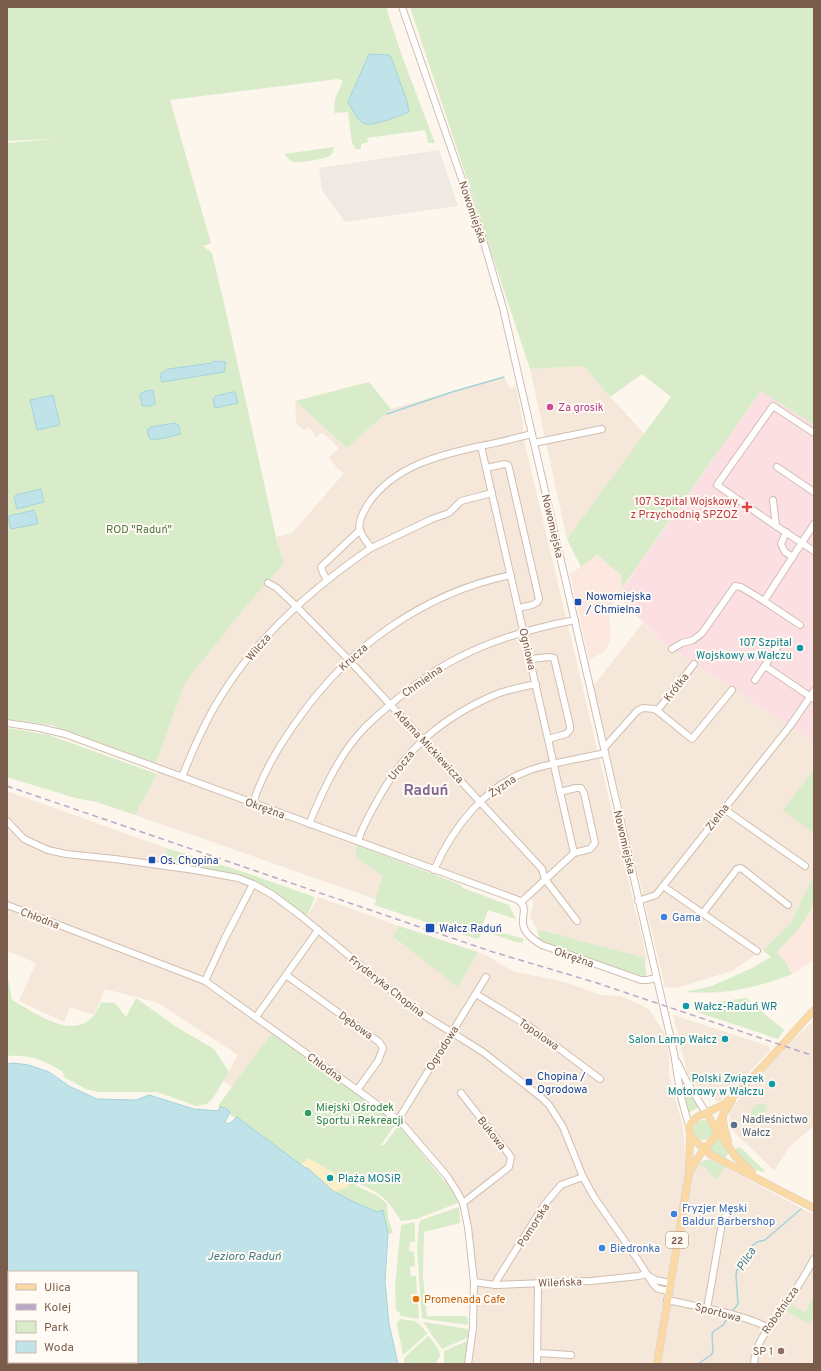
<svg xmlns="http://www.w3.org/2000/svg" width="821" height="1371" font-family="Overpass,sans-serif">
<rect width="100%" height="100%" fill="#fdf6ec"/>
<g fill="#f5e8da">
<path d="M584,366L610,397L645,434L567,539L530,369Z"/>
<path d="M504,377L510,388L516,387L523,423V436L647,959L537,929L530,917L534,902L523,894L516,896L407,855L357,845L355,856L383,876L375,899L135,815L157,774L156,763L185,683L247,605L284,564L276,537L292,533L344,473L337,468L329,457L339,448L323,433L315,437L310,427L304,430L296,423L295,401L347,448L391,409Z"/>
<path d="M643,623L665,644L814,742V769L784,810L814,834V874L791,923L763,950L732,971L676,988L665,987L593,686Z"/>
<path d="M7,791L166,848L168,866L252,886L273,898L305,922L318,897L399,926L393,938L459,986L478,952L486,955L512,971L565,982L601,995L621,996L649,1009L664,1032L669,1054V1074L675,1099L683,1126L685,1159L700,1163L704,1160L710,1159L814,1215V1364H468L474,1282L463,1203L424,1146L398,1120L242,1094L223,1081L238,1055L158,1003L105,989L94,1015L70,1007L64,1022L19,1001L36,963L7,951Z"/>
<path d="M673,1015L769,1046L770,1051L719,1102L699,1089L694,1084L687,1072Z"/>
<path d="M814,1020V1126L789,1147L774,1171L731,1129L729,1113L740,1098L786,1047Z"/>
</g>
<g fill="#fde8e0">
<path d="M597,555L621,575L622,588L617,596L609,614L611,639L605,651L589,660L570,573L581,567Z"/>
<path d="M814,900V960L792,974L785,961L776,952L785,944L808,916Z"/>
</g>
<path fill="#efe9e4" d="M439,150L458,206L345,222L322,190L319,168Z"/>
<path fill="#fbdfe3" d="M761,391L814,425V742L665,644L617,596Z"/>
<g fill="#d8ecc9">
<path d="M7,7H386L402,56L435,143H428L425,130L367,138L368,142L361,144V149H356L352,143L348,112L334,113L335,99L343,81L338,79L170,100L211,243L203,246L212,253L227,316L276,537L284,564L247,605L185,683L156,763L51,725L7,719V143L55,139L7,141Z"/>
<path d="M410,7H814V425L761,391L622,588L621,575L597,555L581,567L567,539L671,397L642,374L610,397L584,366L530,369Z"/>
<path d="M334,147L332,154C327,159 302,163 294,162C290,161 287,157 284,154Z"/>
<path d="M369,382L391,409L347,448L295,401Z"/>
<path d="M7,728L49,735L157,774L135,815L96,802L75,798L7,777Z"/>
<path d="M814,769V834L783,810Z"/>
<path d="M357,845L459,884L463,888L509,905L516,919L488,910L482,927L524,939L522,943L516,942L483,931L479,938L477,939L374,905L377,900L375,899L383,876L355,856Z"/>
<path d="M166,848L235,869L315,897L307,916H301L253,884L168,866Z"/>
<path d="M814,874C814,882 815,891 814,899C812,917 789,940 777,952L785,961L792,974C757,988 723,995 685,992L712,986L754,967L771,957L763,950L791,923Z"/>
<path d="M399,926L478,952L458,987L393,937Z"/>
<path d="M537,929L645,958L646,977L540,943Z"/>
<path d="M7,972L12,1000C34,1012 73,1042 94,1015C97,1012 99,1006 101,1002L115,1003L126,1017L136,998L175,1026L214,1049L229,1072L213,1098L207,1104L196,1106L157,1092H98L86,1089L64,1077L63,1072C41,1059 33,1055 7,1056Z"/>
<path d="M746,998L784,1030L778,1039L697,1012L700,1004Z"/>
<path d="M274,1030L398,1120L381,1145H384L397,1127L402,1129L454,1193L458,1203L416,1219L401,1221C386,1197 381,1194 356,1182L355,1185L378,1196L387,1204L388,1218L393,1233L388,1234L383,1210L377,1212L354,1202L333,1191L304,1167L218,1106Z"/>
<path d="M693,1094L700,1107L688,1113L684,1098Z"/>
<path d="M758,1104H765L767,1108L762,1116L756,1120L752,1118L750,1113L754,1106Z"/>
<circle cx="703" cy="1130" r="10"/>
<path d="M718,1137L729,1153L724,1159L709,1150Z"/>
<path d="M738,1147L741,1148L765,1171L762,1172C751,1168 741,1161 735,1150Z"/>
<path d="M705,1160H711L725,1167L716,1180L704,1166H698Z"/>
<path d="M459,1207L460,1223L424,1232L423,1277L427,1316H465L468,1318V1325L424,1319L422,1318L417,1249L419,1223L421,1220Z"/>
<path d="M414,1222L415,1223V1242H410L409,1251L414,1252L415,1266L410,1267L411,1276H416L417,1294H411L412,1304H418L419,1317L418,1319L401,1316L399,1312L396,1310L395,1286L401,1225Z"/>
<path d="M814,1296V1316L809,1324L786,1311L792,1301L794,1303L793,1306L805,1312Z"/>
<path d="M400,1319C417,1321 416,1320 427,1333V1334L403,1355L397,1324Z"/>
<path d="M423,1322L468,1329L469,1337L442,1349Z"/>
<path d="M428,1336H429L439,1350L440,1356L435,1364H404V1359L406,1356Z"/>
<path d="M469,1340L466,1364H444V1351Z"/>
</g>
<path fill="#fcefc7" d="M308,1158L351,1182L347,1187L335,1192L333,1191L301,1165Z"/>
<g fill="#bfe3e8" stroke="#a5d3da" fill-rule="evenodd">
<path d="M369,54L389,55L391,57L407,101L409,112C400,115 372,128 363,123C356,118 352,109 348,102Z"/>
<path d="M214,361L226,362L224,372L162,382L160,374L168,369L212,363Z"/>
<path d="M153,390L155,404L149,406H142L140,394L146,391Z"/>
<path d="M232,392H235L238,403L215,408L213,399L216,396Z"/>
<path d="M53,395L60,425L37,430L30,400Z"/>
<path d="M175,423L179,426L180,434L165,438L151,440L149,438L147,430L151,427Z"/>
<path d="M41,489L44,502L17,509L14,497L16,495Z"/>
<path d="M34,510L38,522L37,524L11,529L8,518L9,516Z"/>
<path d="M13,1063L29,1065L49,1072L69,1086L97,1099L136,1100L149,1095L194,1109L218,1111L220,1107L226,1108L230,1112L225,1122L229,1124L237,1117L304,1167L309,1169L333,1191L354,1202L377,1212L383,1210L388,1234L385,1281L389,1324L398,1364H7V1064ZM9,1272H137V1362H9Z"/>
</g>
<g fill="none" stroke-linecap="round" stroke-linejoin="round">
<g stroke="#a5d3da" stroke-width="1.5">
<path d="M387,414L452,392L504,377"/>
<path d="M731,1313L738,1304L736,1275L737,1270L750,1258L752,1246L757,1242L765,1240L801,1209"/>
<path d="M698,1364L711,1355L713,1352L712,1334L714,1331L723,1325L729,1316"/>
</g>
<g stroke="#d1beb0" stroke-width="8">
<g id="minor">
<path d="M402,7L484,243L503,308L674,1053L681,1097L689,1126"/>
<path d="M534,443L602,429"/>
<path d="M481,446L574,853"/>
<path d="M777,467L814,492"/>
<path d="M486,468L505,464L508,465L509,468L539,599C537,606 525,606 518,608"/>
<path d="M492,493L461,501L449,513L432,519L371,548C368,543 361,536 360,530C357,522 364,511 368,504C394,466 439,455 481,446C498,443 515,438 532,434"/>
<path d="M773,500L776,526L814,551"/>
<path d="M776,526L717,485L773,406L814,433"/>
<path d="M786,532L781,544L785,552L793,557"/>
<path d="M327,580L323,573L321,567L360,530"/>
<path d="M268,583L277,588L296,606L349,660L542,869L545,879L577,921"/>
<path d="M764,601L800,625"/>
<path d="M672,649L682,643L693,640L702,633L735,586L741,587L764,601L814,524"/>
<path d="M531,659L549,657L554,658L570,726V730L566,734L548,739"/>
<path d="M765,666L814,699"/>
<path d="M755,680L777,648"/>
<path d="M657,711L694,664"/>
<path d="M7,723L40,728L65,734L518,900C528,907 522,914 523,924C524,933 535,941 542,945L641,980H647L656,978"/>
<path d="M604,748L637,711L643,708L655,709L692,739L732,690"/>
<path d="M182,777C193,749 206,719 223,693C260,634 314,587 371,548"/>
<path d="M560,792L576,788H581L584,793L595,843L590,849L574,853"/>
<path d="M253,803C263,772 280,744 299,718C350,646 424,593 511,575"/>
<path d="M724,809L805,866"/>
<path d="M7,821L24,839L48,850L66,854L115,859L195,870L238,878L253,884L273,895L301,916L411,1007L483,1052L542,1098L549,1105L563,1127L583,1177L594,1197L638,1260L653,1284L658,1289L669,1291"/>
<path d="M309,824C322,793 337,759 359,734C370,721 384,710 397,699C415,685 434,670 454,660C491,640 533,628 575,620"/>
<path d="M358,841C362,828 369,815 376,803C404,750 442,717 497,694C509,689 523,687 536,684"/>
<path d="M434,870C453,827 485,786 530,770C554,762 580,759 605,753"/>
<path d="M663,886L757,951"/>
<path d="M638,901L656,895L790,726L814,691"/>
<path d="M521,902L574,853"/>
<path d="M7,905L205,981L360,1092L398,1120L405,1127L447,1176L456,1190L463,1203L468,1227L474,1282L473,1328L468,1364"/>
<path d="M703,913L737,869L741,868L788,905"/>
<path d="M286,975L379,1042L383,1048L378,1061L357,1090"/>
<path d="M205,981L224,940L253,884"/>
<path d="M476,994L533,1029L600,1079"/>
<path d="M256,1017L318,930"/>
<path d="M677,1062L687,1082L706,1113"/>
<path d="M461,1093L511,1157L509,1167L463,1203"/>
<path d="M398,1120L486,977"/>
<path d="M649,1276L655,1280L670,1283"/>
<path d="M474,1282L495,1285L591,1281L639,1276L646,1274"/>
<path d="M495,1285L497,1280L544,1205L561,1185L583,1177"/>
<path d="M667,1300C699,1307 740,1313 769,1328"/>
<path d="M707,1309L722,1223L729,1209"/>
<path d="M538,1353L571,1355"/>
<path d="M537,1364L538,1283"/>
<path d="M754,1364C755,1344 766,1332 777,1317C790,1299 803,1279 814,1259"/>
</g>
</g>
<g stroke="#dad1cd" stroke-width="8">
<g id="major">
<path d="M814,1010C785,1041 759,1074 727,1102C716,1111 695,1113 689,1126L690,1134L693,1139L711,1155L814,1208"/>
<path d="M706,1113L735,1156L752,1172"/>
<path d="M723,1119L724,1128L728,1141"/>
<path d="M690,1171L701,1153L714,1138L723,1115L732,1100"/>
<path d="M657,1364L689,1173L690,1134"/>
</g>
</g>
<use href="#minor" stroke="#fff" stroke-width="6"/>
<use href="#major" stroke="#fbd9a5" stroke-width="7"/>
<path stroke="#b9a8c9" stroke-width="1.5" stroke-dasharray="6 4" stroke-linecap="butt" d="M7,786L493,952L597,983L814,1056"/>
</g>
<circle fill="#d1479c" stroke="#fffaf3" stroke-width="1.5" cx="550" cy="407" r="4"/>
<path fill="#e0444e" stroke="#fffaf3" stroke-width="1.5" d="M745 501h4v4h4v4h-4v4h-4v-4h-4v-4h4z"/>
<g fill="#1a4fb4" stroke="#fffaf3" stroke-width="1.5">
<rect x="574" y="598" width="8" height="8" rx="2"/>
<rect x="148" y="856" width="8" height="8" rx="2"/>
<rect x="425" y="923" width="10" height="10" rx="2"/>
<rect x="525" y="1078" width="8" height="8" rx="2"/>
</g>
<g fill="#0f9aa8" stroke="#fffaf3" stroke-width="1.5">
<circle cx="800" cy="648" r="4"/>
<circle cx="686" cy="1006" r="4"/>
<circle cx="725" cy="1039" r="4"/>
<circle cx="772" cy="1084" r="4"/>
<circle cx="330" cy="1178" r="4"/>
</g>
<g fill="#3f7fe0" stroke="#fffaf3" stroke-width="1.5">
<circle cx="664" cy="917" r="4"/>
<circle cx="674" cy="1214" r="4"/>
<circle cx="602" cy="1248" r="4"/>
</g>
<circle fill="#2e9e5b" stroke="#fffaf3" stroke-width="1.5" cx="308" cy="1113" r="4"/>
<circle fill="#5c6f8a" stroke="#fffaf3" stroke-width="1.5" cx="734" cy="1125" r="4"/>
<circle fill="#e8710a" stroke="#fffaf3" stroke-width="1.5" cx="416" cy="1299" r="4"/>
<circle fill="#8d6e63" stroke="#fffaf3" stroke-width="1.5" cx="781" cy="1351" r="4"/>
<g text-anchor="middle" stroke-width="4" stroke-linejoin="round" paint-order="stroke">
<rect fill="#fffaf3" stroke="#a28b7f" stroke-width="1" x="666" y="1232" width="22" height="16" rx="3"/>
<g font-size="10" font-weight="bold" fill="#7a5c4d">
<text x="677" y="1244">22</text>
</g>
<g font-size="11" fill="#7a5c4d" stroke="#fffaf3">
<text transform="translate(473 212) rotate(71)" y="4">Nowomiejska</text>
<text transform="translate(553 526) rotate(77)" y="4">Nowomiejska</text>
<text transform="translate(258 647) rotate(-50)" y="4">Wilcza</text>
<text transform="translate(528 649) rotate(77)" y="4">Ogniowa</text>
<text transform="translate(353 657) rotate(-42)" y="4">Krucza</text>
<text transform="translate(422 681) rotate(-35)" y="4">Chmielna</text>
<text transform="translate(676 687) rotate(-52)" y="4">Krótka</text>
<text transform="translate(429 746) rotate(47)" y="4">Adama Mickiewicza</text>
<text transform="translate(401 765) rotate(-51)" y="4">Urocza</text>
<text transform="translate(502 786) rotate(-34)" y="4">Żyzna</text>
<text transform="translate(265 808) rotate(20)" y="4">Okrężna</text>
<text transform="translate(717 817) rotate(-52)" y="4">Zielna</text>
<text transform="translate(625 842) rotate(77)" y="4">Nowomiejska</text>
<text transform="translate(40 918) rotate(21)" y="4">Chłodna</text>
<text transform="translate(574 957) rotate(19)" y="4">Okrężna</text>
<text transform="translate(387 986) rotate(38)" y="4">Fryderyka Chopina</text>
<text transform="translate(356 1025) rotate(36)" y="4">Dębowa</text>
<text transform="translate(539 1034) rotate(35)" y="4">Topolowa</text>
<text transform="translate(442 1048) rotate(-58)" y="4">Ogrodowa</text>
<text transform="translate(325 1067) rotate(36)" y="4">Chłodna</text>
<text transform="translate(492 1133) rotate(52)" y="4">Bukowa</text>
<text transform="translate(533 1225) rotate(-57)" y="4">Pomorska</text>
<text transform="translate(560 1282) rotate(-2)" y="4">Wileńska</text>
<text transform="translate(780 1310) rotate(-55)" y="4">Robotnicza</text>
<text transform="translate(718 1312) rotate(15)" y="4">Sportowa</text>
</g>
<g font-size="11" fill="#b23c85" stroke="#fffaf3" text-anchor="start">
<text x="558" y="411">Za grosik</text>
</g>
<g font-size="11" fill="#be3a42" stroke="#fffaf3" text-anchor="end">
<text x="738" y="505">107 Szpital Wojskowy<tspan x="738" dy="13">z Przychodnią SPZOZ</tspan></text>
</g>
<g font-size="11" fill="#537a41" stroke="#fffaf3">
<text x="139" y="533">ROD "Raduń"</text>
</g>
<g font-size="11" fill="#164399" stroke="#fffaf3" text-anchor="start">
<text x="586" y="600">Nowomiejska<tspan x="586" dy="13">/ Chmielna</tspan></text>
<text x="160" y="864">Os. Chopina</text>
<text x="439" y="932">Wałcz Raduń</text>
<text x="537" y="1080">Chopina /<tspan x="537" dy="13">Ogrodowa</tspan></text>
</g>
<g font-size="11" fill="#0d838f" stroke="#fffaf3" text-anchor="end">
<text x="792" y="646">107 Szpital<tspan x="792" dy="13">Wojskowy w Wałczu</tspan></text>
<text x="694" y="1010" text-anchor="start">Wałcz-Raduń WR</text>
<text x="717" y="1043">Salon Lamp Wałcz</text>
<text x="764" y="1082">Polski Związek<tspan x="764" dy="13">Motorowy w Wałczu</tspan></text>
<text x="338" y="1182" text-anchor="start">Plaża MOSiR</text>
</g>
<g font-size="11" fill="#366cbe" stroke="#fffaf3" text-anchor="start">
<text x="672" y="921">Gama</text>
<text x="682" y="1212">Fryzjer Męski<tspan x="682" dy="13">Baldur Barbershop</tspan></text>
<text x="610" y="1252">Biedronka</text>
</g>
<g font-size="11" fill="#27864d" stroke="#fffaf3" text-anchor="start">
<text x="316" y="1111">Miejski Ośrodek<tspan x="316" dy="13">Sportu i Rekreacji</tspan></text>
</g>
<g font-size="11" fill="#4e5e75" stroke="#fffaf3" text-anchor="start">
<text x="742" y="1123">Nadleśnictwo<tspan x="742" dy="13">Wałcz</tspan></text>
</g>
<g font-size="11" fill="#c56008" stroke="#fffaf3" text-anchor="start">
<text x="424" y="1303">Promenada Cafe</text>
</g>
<g font-size="11" fill="#785e54" stroke="#fffaf3" text-anchor="end">
<text x="773" y="1355">SP 1</text>
</g>
<g font-size="12" font-style="italic" fill="#437c86" stroke="#fffaf3">
<text x="244" y="1260">Jezioro Raduń</text>
<text transform="translate(746 1259) rotate(-58)" y="4">Pilca</text>
</g>
<g font-size="15" font-weight="bold" fill="#846695" stroke="#fffaf3">
<text x="426" y="795">Raduń</text>
</g>
</g>
<rect width="821" height="1371" fill="none" stroke="#7a5c4d" stroke-width="16"/>
<rect x="8" y="1271" width="130" height="92" fill="#fffaf3" stroke="#cabbb1"/>
<rect x="16" y="1284" width="20" height="6" fill="#fbd9a5" stroke="#cabbb1"/>
<text x="44" y="1291" font-size="12" fill="#7a5c4d">Ulica</text>
<rect x="16" y="1304" width="20" height="6" fill="#b9a8c9" stroke="#cabbb1"/>
<text x="44" y="1311" font-size="12" fill="#7a5c4d">Kolej</text>
<rect x="16" y="1321" width="20" height="12" fill="#d8ecc9" stroke="#cabbb1"/>
<text x="44" y="1331" font-size="12" fill="#7a5c4d">Park</text>
<rect x="16" y="1341" width="20" height="12" fill="#bfe3e8" stroke="#cabbb1"/>
<text x="44" y="1351" font-size="12" fill="#7a5c4d">Woda</text>
</svg>
